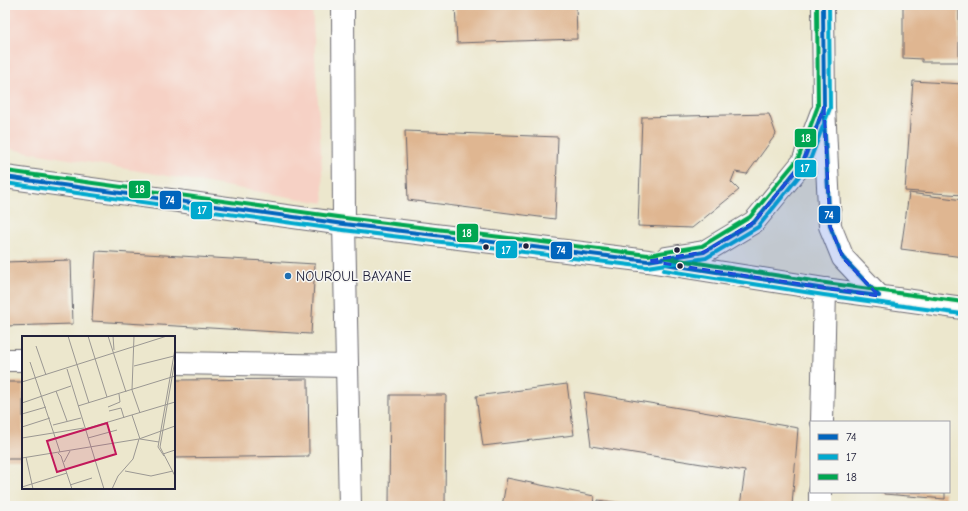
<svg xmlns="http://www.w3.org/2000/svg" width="968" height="511" font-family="'Comic Neue',sans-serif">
<rect width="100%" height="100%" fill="#f6f6f2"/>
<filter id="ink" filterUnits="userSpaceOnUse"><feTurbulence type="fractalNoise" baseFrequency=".025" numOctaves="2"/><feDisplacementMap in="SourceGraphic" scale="8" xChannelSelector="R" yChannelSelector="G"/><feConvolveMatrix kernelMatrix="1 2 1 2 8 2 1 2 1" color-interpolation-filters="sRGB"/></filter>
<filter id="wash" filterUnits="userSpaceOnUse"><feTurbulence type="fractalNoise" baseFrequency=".012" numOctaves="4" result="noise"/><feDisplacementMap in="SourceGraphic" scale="16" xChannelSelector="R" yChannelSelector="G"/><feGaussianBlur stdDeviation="0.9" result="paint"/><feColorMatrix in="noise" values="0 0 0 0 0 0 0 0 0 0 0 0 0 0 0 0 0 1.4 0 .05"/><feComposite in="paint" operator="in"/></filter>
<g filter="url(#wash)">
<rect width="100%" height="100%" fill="#ece7cd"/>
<path fill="#f6d1c5" d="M5,5H312L324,203L5,148Z"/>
<g id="blocks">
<g fill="#dfb691">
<path d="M455,5H576L577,39L457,43Z"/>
<path d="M903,5H959V62H922V59L903,58Z"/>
<rect x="961" y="5" width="2" height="30"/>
<path d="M913,81L963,84V195L905,191Z"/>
<path d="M769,114L776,134L747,174L735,172L731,182L739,190L692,228L638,226L642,117Z"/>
<path d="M405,131L558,137L555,219L408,200Z"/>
<path d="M909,193L963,200V257L901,249Z"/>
<path d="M96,251L315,264L311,334L92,321Z"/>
<path d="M71,260L73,324L5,326V262Z"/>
<path d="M308,379L309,456L174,458V380Z"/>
<rect x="5" y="382" width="18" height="77"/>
<path d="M567,384L574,435L483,446L476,396Z"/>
<path d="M584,392L798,428L792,506H740L745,471L591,446Z"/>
<path d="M390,395H446L445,506H389Z"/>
<path d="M507,478L594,496L595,506H502Z"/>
<path d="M884,492H945V499L884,494Z"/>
<path d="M598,500L636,505V506H598Z"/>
</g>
</g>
</g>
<g filter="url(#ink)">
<use href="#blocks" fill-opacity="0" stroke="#69676e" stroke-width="1"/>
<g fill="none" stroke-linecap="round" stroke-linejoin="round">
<g stroke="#69676e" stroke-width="24">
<g id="minor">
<path d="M343,5L344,224L350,506"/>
<path d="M823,5L824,107L830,226L843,258L879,296"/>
<path d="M5,177L344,224L648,261L825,289L963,308"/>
<path d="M666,258L704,252L754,222L803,162L821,114"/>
<path d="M5,360H23"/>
<path d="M174,363L347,366"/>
<path d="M822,422L825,289"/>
<path d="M820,506V492"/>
</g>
</g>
<use href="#minor" stroke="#fff" stroke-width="22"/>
<g stroke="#f6f6f2" stroke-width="7">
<g id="bus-1">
<path d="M824,117L830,226L843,258L879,296"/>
<path d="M5,177L344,224L648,261L704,252L754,222L803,162L824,107L823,5"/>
<path d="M665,264L825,289L879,296"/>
</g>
</g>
<g stroke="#f6f6f2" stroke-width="7">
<g id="bus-2">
<path d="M5,183L343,230L647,267L706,258L758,227L808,165L830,108L829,5"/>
<path d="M664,270L824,295L962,314"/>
</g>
</g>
<g stroke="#f6f6f2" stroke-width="7">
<g id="bus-3">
<path d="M6,171L345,218L648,255L702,246L750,217L798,159L818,106L817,5"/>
<path d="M666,258L826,283L963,302"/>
</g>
</g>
<use href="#bus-1" stroke="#0065bd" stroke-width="4"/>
<use href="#bus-2" stroke="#00a9ce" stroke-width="4"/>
<use href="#bus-3" stroke="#00a651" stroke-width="4"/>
</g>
</g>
<path fill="#1d4ed8" fill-opacity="0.2" stroke="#1d4ed8" stroke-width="3" stroke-dasharray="8 5" stroke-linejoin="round" d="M824,107L830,226L843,258L879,296L648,261L704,252L754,222L803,162Z"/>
<g fill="#22223b" stroke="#f6f6f2" stroke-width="1.5">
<circle cx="526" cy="246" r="3.5"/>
<circle cx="486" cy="247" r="3.5"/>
<circle cx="677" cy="250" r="3.5"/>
<circle cx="680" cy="266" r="3.5"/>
</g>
<circle fill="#1f6fb2" stroke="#f6f6f2" stroke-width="1.5" cx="288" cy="276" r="4"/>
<g text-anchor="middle" stroke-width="3" stroke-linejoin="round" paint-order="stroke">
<g font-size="14" fill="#22223b" stroke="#f6f6f2" text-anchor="start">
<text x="296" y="281">NOUROUL BAYANE</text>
</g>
</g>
<g transform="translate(22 336)">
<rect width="153" height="153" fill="#ece7cd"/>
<path fill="none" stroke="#9b9893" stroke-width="1" d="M46,0L67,67M66,0L85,61M86,0L104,56M91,0L92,14M112,0L110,54L118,77M14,10L24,39M153,24L138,111L153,140M8,26L38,116M112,30L152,20M45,33L82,153M0,46L145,0M34,55L45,85M0,67L49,50M56,70L153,40M86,71L98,66L97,58M87,75L99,72L102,82M0,78L24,71M110,79L118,103L137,106M31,89L59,82M0,91L28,82M63,93L153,66M0,102L62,92M66,102L95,94M36,117L39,120L50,153M141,118L153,114M142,120L136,111L153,13M4,121L11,153M0,122L117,103L153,90M42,126L48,115M103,135L129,140L151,135M48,149L70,142M0,151L45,137M90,153L96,140L111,123L117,103"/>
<path fill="#c2185b" fill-opacity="0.15" stroke="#c2185b" stroke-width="2" d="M85,87L94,118L35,136L25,105Z"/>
<rect width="153" height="153" fill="none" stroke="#22223b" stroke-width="2"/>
</g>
<g stroke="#f6f6f2" stroke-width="1.5">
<rect x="794" y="128" width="23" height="20" rx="4" fill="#00a651"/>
<rect x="794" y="159" width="23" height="19" rx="4" fill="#00a9ce"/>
<rect x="128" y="180" width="23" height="19" rx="4" fill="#00a651"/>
<rect x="159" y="190" width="23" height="20" rx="4" fill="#0065bd"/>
<rect x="190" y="201" width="23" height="19" rx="4" fill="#00a9ce"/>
<rect x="818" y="205" width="23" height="19" rx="4" fill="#0065bd"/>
<rect x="456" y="223" width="23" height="20" rx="4" fill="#00a651"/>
<rect x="495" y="240" width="23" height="19" rx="4" fill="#00a9ce"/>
<rect x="550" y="241" width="23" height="19" rx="4" fill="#0065bd"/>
</g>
<g font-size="11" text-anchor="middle" font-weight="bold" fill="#fff">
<text x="806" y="142">18</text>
<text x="805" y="172">17</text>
<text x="140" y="193">18</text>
<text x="170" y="204">74</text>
<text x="202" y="214">17</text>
<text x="829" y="219">74</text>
<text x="467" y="237">18</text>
<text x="506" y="254">17</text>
<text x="561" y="254">74</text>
</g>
<rect width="968" height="511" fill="none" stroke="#f6f6f2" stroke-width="20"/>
<rect x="810" y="421" width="140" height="72" fill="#f6f6f2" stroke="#a1a1a9"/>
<rect x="818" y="434" width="20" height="6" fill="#0065bd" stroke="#a1a1a9"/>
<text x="846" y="441" font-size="12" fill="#22223b">74</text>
<rect x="818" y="454" width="20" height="6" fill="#00a9ce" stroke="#a1a1a9"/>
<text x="846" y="461" font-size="12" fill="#22223b">17</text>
<rect x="818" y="474" width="20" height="6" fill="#00a651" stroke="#a1a1a9"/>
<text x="846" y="481" font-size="12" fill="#22223b">18</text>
</svg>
